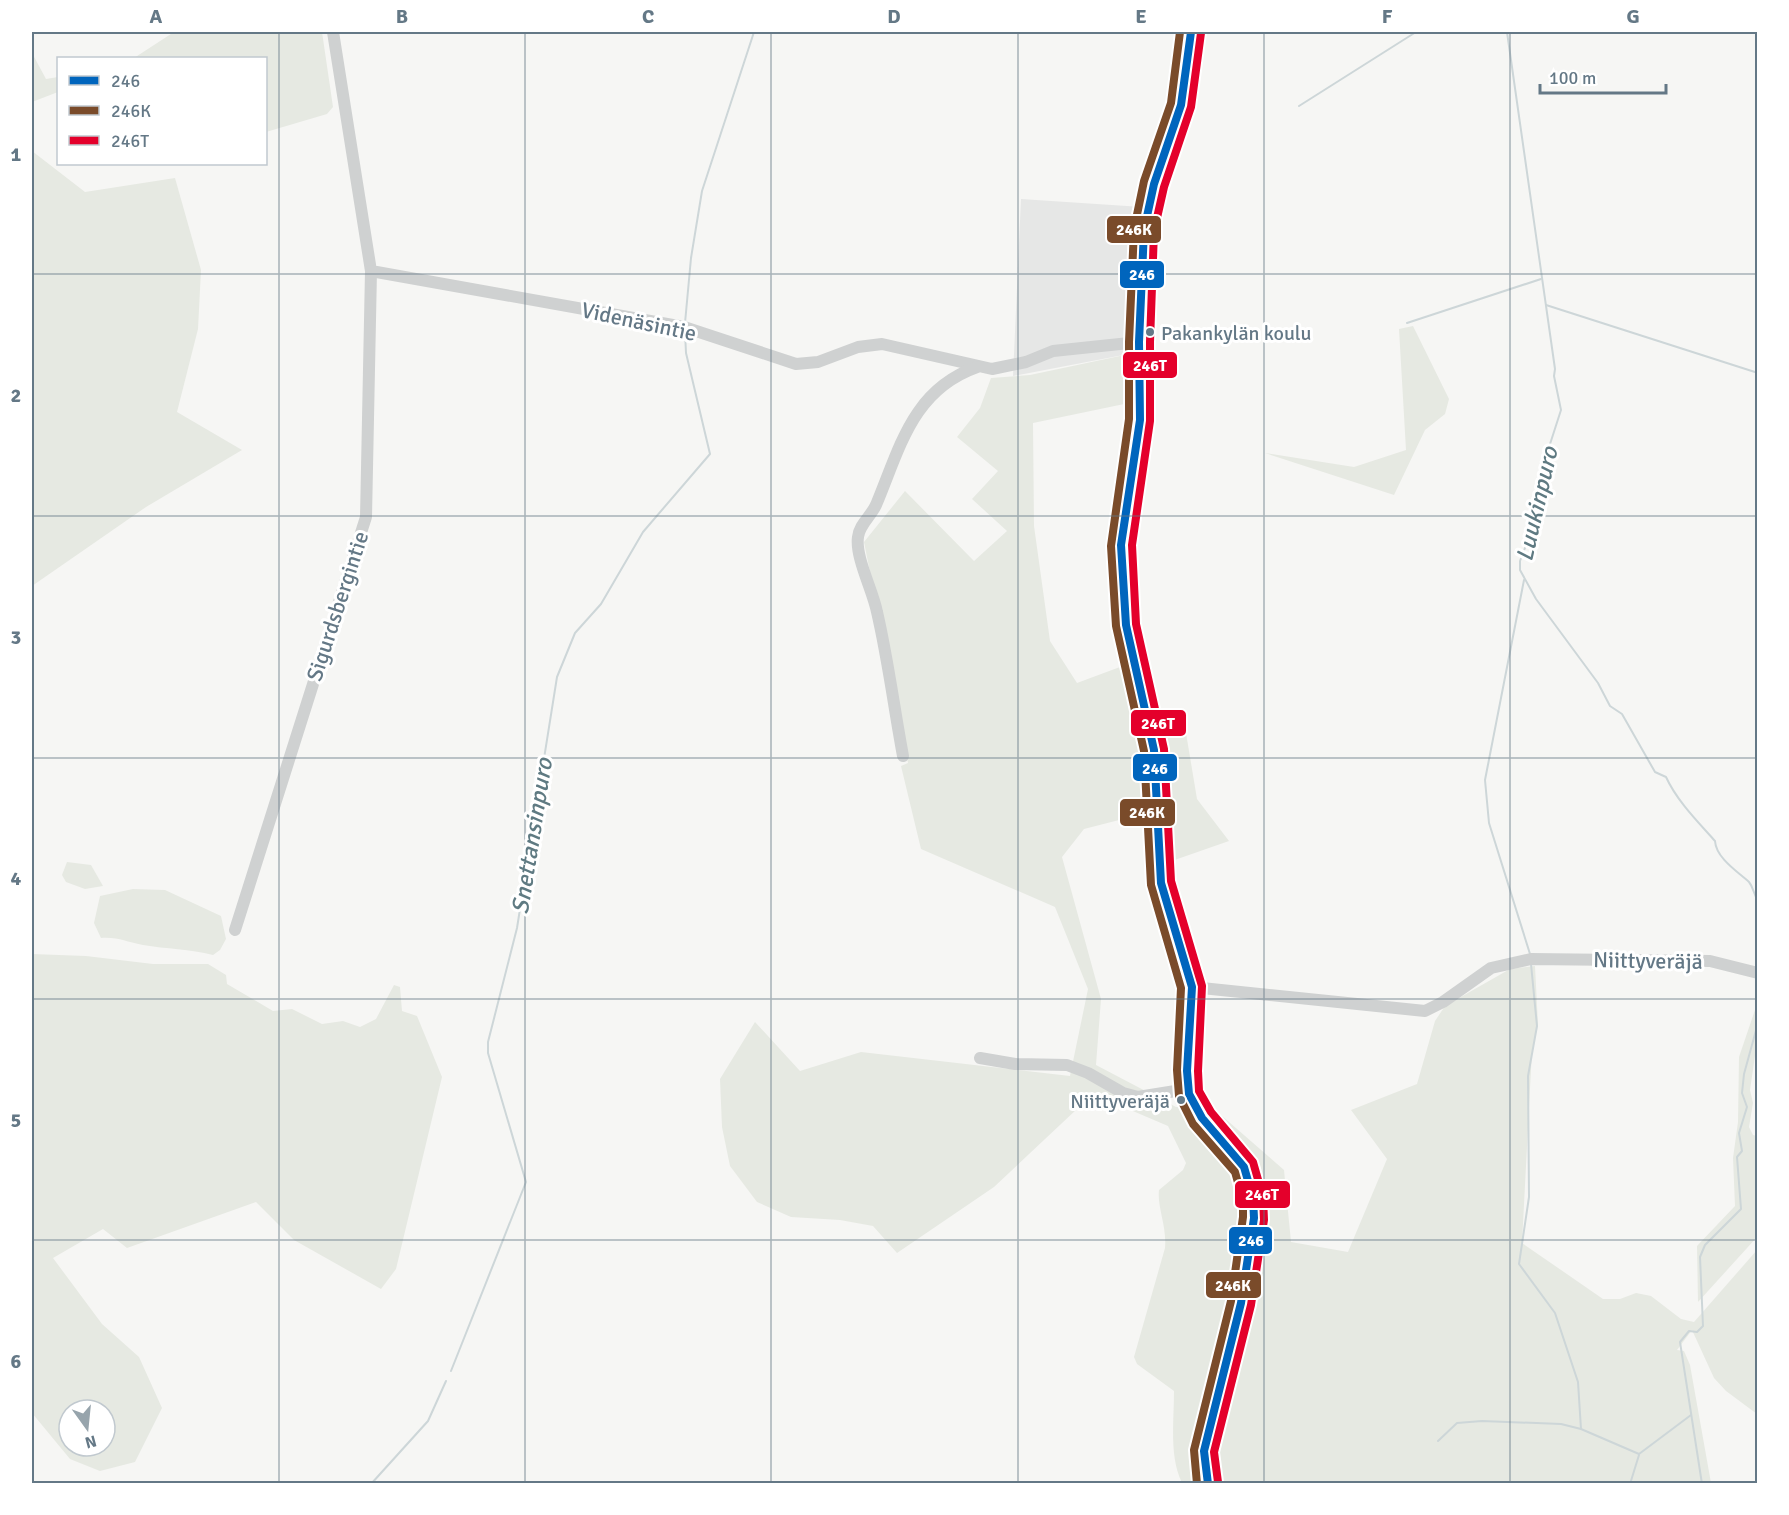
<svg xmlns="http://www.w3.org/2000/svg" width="1789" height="1515" font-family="Signika,sans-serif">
<rect width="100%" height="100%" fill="#f6f6f4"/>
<path fill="#e6e7e6" d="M1021,199L1142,207L1134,353L1013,376Z"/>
<g fill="#e6e9e2" fill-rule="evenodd">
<path d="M174,32H322L333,107L327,114L266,132V58H134Z"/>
<path d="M32,53L46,79L58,77V92L32,102Z"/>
<path d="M32,151L85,192L175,178L201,270L198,329L177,412L242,450L146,507L32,586Z"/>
<path d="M1413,326L1449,399L1445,414L1425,430L1394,495L1265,453L1354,467L1406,450L1399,329Z"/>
<path d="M1134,353L1129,403L1033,423L1034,526L1050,641L1077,683L1128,664L1140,708L1184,721L1197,799L1229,841L1166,863L1162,809L1084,829L1062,857L1101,999L1096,1065L1176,1107L1213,1108L1284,1170L1291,1242L1348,1252L1387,1159L1351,1110L1417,1084L1435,1021L1445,1006L1510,969L1535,966L1538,1025L1532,1050L1522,1243L1603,1299H1620L1636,1293L1651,1296L1681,1319L1694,1322L1757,1250V1414L1726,1391L1714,1378L1692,1330L1677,1350L1684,1351L1690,1365L1711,1483H1182C1169,1456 1174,1422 1174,1391L1137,1364L1134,1357L1165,1248C1167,1226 1157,1207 1159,1190L1183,1170L1186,1163L1168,1126L1093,1094L994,1187L897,1253L873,1226L840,1220L791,1217L757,1202L730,1166L722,1127L720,1079L755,1022L800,1071L861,1052L1070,1076L1088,989L1055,907L921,849L901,766L908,763L864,542L905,491L974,561L1007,531L972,499L998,471L957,437L980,408L991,378L1030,375Z"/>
<path d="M67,862L91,865L103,886L85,889L66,882L62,875Z"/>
<path d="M133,889L165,890L221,916L226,939L220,950L213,955C190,949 166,949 143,945C125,942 120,937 101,938L94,923L100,896Z"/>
<path d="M32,954L86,956L153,964H208L226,975L227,984L273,1011L292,1009L322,1024L343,1021L360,1027L376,1019L394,985L400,987L402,1011L417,1016L442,1077L396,1269L381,1289L294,1240L256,1202L127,1248L103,1229L53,1258L102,1324L139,1357L162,1408L135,1462L100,1471L70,1459L32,1413ZM69,1410H105V1446H69Z"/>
<path d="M1757,1004V1042L1750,1090L1753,1103L1749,1127L1753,1135L1757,1136V1237L1698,1302L1697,1246L1735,1206L1733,1158L1738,1122L1739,1057Z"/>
</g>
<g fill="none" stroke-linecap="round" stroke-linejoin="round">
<g stroke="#cdd6d8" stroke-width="2">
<path d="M1507,32L1555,369L1554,376L1561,410L1541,472L1543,478L1533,508V527L1520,561V570L1536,599L1598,683L1610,706L1622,714L1655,772L1666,777C1677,801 1698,822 1715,841C1716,858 1738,872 1749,882C1754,888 1753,894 1758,900"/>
<path d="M1299,106L1416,32"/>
<path d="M1546,305L1758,373"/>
<path d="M685,323L691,258L702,191L754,32"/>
<path d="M1407,323L1541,279"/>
<path d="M1524,580L1485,780L1489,823L1530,954"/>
<path d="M1531,964L1537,1026L1528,1076L1529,1197L1519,1264L1555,1313L1578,1382L1581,1429"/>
<path d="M451,1371L526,1182L488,1053V1042L517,928L557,677L575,633L601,604L643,532L710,454L686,353L685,332"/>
<path d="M1438,1441L1457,1423L1482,1421L1561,1424L1581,1429L1639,1454L1691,1415"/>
<path d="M371,1484L428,1421L446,1381"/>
<path d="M1630,1484L1639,1455"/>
<path d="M1702,1484L1680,1342L1689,1331L1697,1332L1703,1326L1700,1257L1705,1245L1741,1209L1737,1157L1742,1151L1739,1133L1747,1107L1742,1093L1744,1074L1758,1023"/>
</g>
<g stroke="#cfd1d1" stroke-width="12">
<path d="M333,32L371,271L684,327L796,364L818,362L858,347L882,344L992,369L1026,362L1053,351L1139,342"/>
<path d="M1191,32L1181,105L1154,184L1144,230L1139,342L1140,420L1121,545L1126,625L1154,750L1161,883L1192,987L1187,1071L1189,1094L1202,1118L1244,1167L1253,1198L1254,1218L1241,1303L1204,1451V1466L1208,1484"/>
<path d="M903,756C894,708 888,659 877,612C873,591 855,557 858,537C859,525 871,516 876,505C900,448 912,390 977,367"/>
<path d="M235,930L366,517L371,271"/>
<path d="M1192,987L1425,1011L1443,1002L1491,968L1531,959L1710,961L1758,973"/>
<path d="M980,1058L1015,1064L1067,1065L1088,1073L1123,1093L1138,1097L1188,1089"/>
</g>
<g stroke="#fff" stroke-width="12">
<path id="bus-1" d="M1191,32L1181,105L1154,184L1144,230L1139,342L1140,420L1121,545L1126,625L1154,750L1161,883L1192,987L1187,1071L1189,1094L1202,1118L1244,1167L1253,1198L1254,1218L1241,1303L1204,1451L1208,1484"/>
</g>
<g stroke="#fff" stroke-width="12">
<path id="bus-2" d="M1180,32L1171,103L1144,181L1134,229L1129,342V419L1111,546L1116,626L1144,751L1151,885L1181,988L1177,1070L1179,1096L1193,1124L1235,1172L1243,1200V1217L1231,1301L1194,1450L1197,1484"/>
</g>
<g stroke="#fff" stroke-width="12">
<path id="bus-3" d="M1201,33L1191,107L1164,187L1154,231L1150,342V421L1132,545L1136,624L1164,749L1171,881L1202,986L1198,1071L1199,1091L1211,1112L1253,1162L1263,1197L1264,1220L1251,1305L1214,1452L1218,1482"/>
</g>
<use href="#bus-1" stroke="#0065bd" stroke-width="8"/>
<use href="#bus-2" stroke="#7a4b2a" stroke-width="8"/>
<use href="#bus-3" stroke="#e4002b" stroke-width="8"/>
</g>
<path fill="none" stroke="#647886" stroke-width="1.5" stroke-opacity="0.55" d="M279,32V1484M525,32V1484M771,32V1484M1018,32V1484M1264,32V1484M1510,32V1484M32,274H1758M32,516H1758M32,758H1758M32,999H1758M32,1240H1758"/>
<g fill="#647886" stroke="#fff" stroke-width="2">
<circle cx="1150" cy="332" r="5"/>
<circle cx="1181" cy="1100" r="5"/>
</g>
<g text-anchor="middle" stroke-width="6" stroke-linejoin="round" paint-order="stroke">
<g font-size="20" fill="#647886" stroke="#fff" text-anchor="start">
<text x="1161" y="340">Pakankylän koulu</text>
<text x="1170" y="1108" text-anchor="end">Niittyveräjä</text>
</g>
<g font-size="22" fill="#647886" stroke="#fff">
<text transform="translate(639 321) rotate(12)" y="8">Videnäsintie</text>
<text transform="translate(337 606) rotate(-72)" y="8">Sigurdsbergintie</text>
<text transform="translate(1648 960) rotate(1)" y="8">Niittyveräjä</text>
</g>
<g font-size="24" font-style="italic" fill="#5f7a82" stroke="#fff">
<text transform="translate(1537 504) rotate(-77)" y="8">Luukinpuro</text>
<text transform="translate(532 836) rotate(-81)" y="8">Snettansinpuro</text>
</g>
</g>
<g stroke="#fff" stroke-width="2">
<rect x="1106" y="215" width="56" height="29" rx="6" fill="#7a4b2a"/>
<rect x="1119" y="260" width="46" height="29" rx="6" fill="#0065bd"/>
<rect x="1122" y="351" width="56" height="28" rx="6" fill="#e4002b"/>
<rect x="1130" y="709" width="57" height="28" rx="6" fill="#e4002b"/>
<rect x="1132" y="753" width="46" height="29" rx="6" fill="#0065bd"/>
<rect x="1119" y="798" width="57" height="29" rx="6" fill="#7a4b2a"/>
<rect x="1234" y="1180" width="57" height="29" rx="6" fill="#e4002b"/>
<rect x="1228" y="1226" width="45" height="29" rx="6" fill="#0065bd"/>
<rect x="1205" y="1271" width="57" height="28" rx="6" fill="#7a4b2a"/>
</g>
<g font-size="16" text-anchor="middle" font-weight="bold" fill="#fff">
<text x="1134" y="235">246K</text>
<text x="1142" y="280">246</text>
<text x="1150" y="371">246T</text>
<text x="1158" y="729">246T</text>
<text x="1155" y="774">246</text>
<text x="1147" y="818">246K</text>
<text x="1262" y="1200">246T</text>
<text x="1251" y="1246">246</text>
<text x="1233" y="1291">246K</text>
</g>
<rect width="1789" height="1515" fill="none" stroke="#ffffff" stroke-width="66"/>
<rect x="57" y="57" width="210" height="108" fill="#ffffff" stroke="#c1c9cf" stroke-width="1.5"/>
<rect x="69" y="76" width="30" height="9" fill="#0065bd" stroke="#c1c9cf" stroke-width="1.5"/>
<text x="111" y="87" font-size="18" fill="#647886">246</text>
<rect x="69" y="106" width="30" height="9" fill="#7a4b2a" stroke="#c1c9cf" stroke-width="1.5"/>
<text x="111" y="117" font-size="18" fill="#647886">246K</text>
<rect x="69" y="136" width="30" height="9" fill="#e4002b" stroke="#c1c9cf" stroke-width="1.5"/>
<text x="111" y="147" font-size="18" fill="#647886">246T</text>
<g transform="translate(87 1428) rotate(165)"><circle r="28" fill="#ffffff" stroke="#c1c9cf" stroke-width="1.5"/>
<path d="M0-4.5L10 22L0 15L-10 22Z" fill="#97a4ac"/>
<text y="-9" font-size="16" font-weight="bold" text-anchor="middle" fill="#647886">N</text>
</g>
<path d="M1540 84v9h126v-9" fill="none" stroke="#647886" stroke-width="3"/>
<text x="1549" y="84" font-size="18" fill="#647886" stroke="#ffffff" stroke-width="4.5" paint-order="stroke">100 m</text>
<rect x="33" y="33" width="1723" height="1449" fill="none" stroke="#647886" stroke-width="2"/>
<g font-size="20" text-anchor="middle" font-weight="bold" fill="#647886">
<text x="156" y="23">A</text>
<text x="402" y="23">B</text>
<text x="648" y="23">C</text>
<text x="894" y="23">D</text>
<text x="1141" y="23">E</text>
<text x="1387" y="23">F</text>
<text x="1633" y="23">G</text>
<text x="16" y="161">1</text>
<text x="16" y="402">2</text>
<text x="16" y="644">3</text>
<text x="16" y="885">4</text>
<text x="16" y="1127">5</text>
<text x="16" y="1368">6</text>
</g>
</svg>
